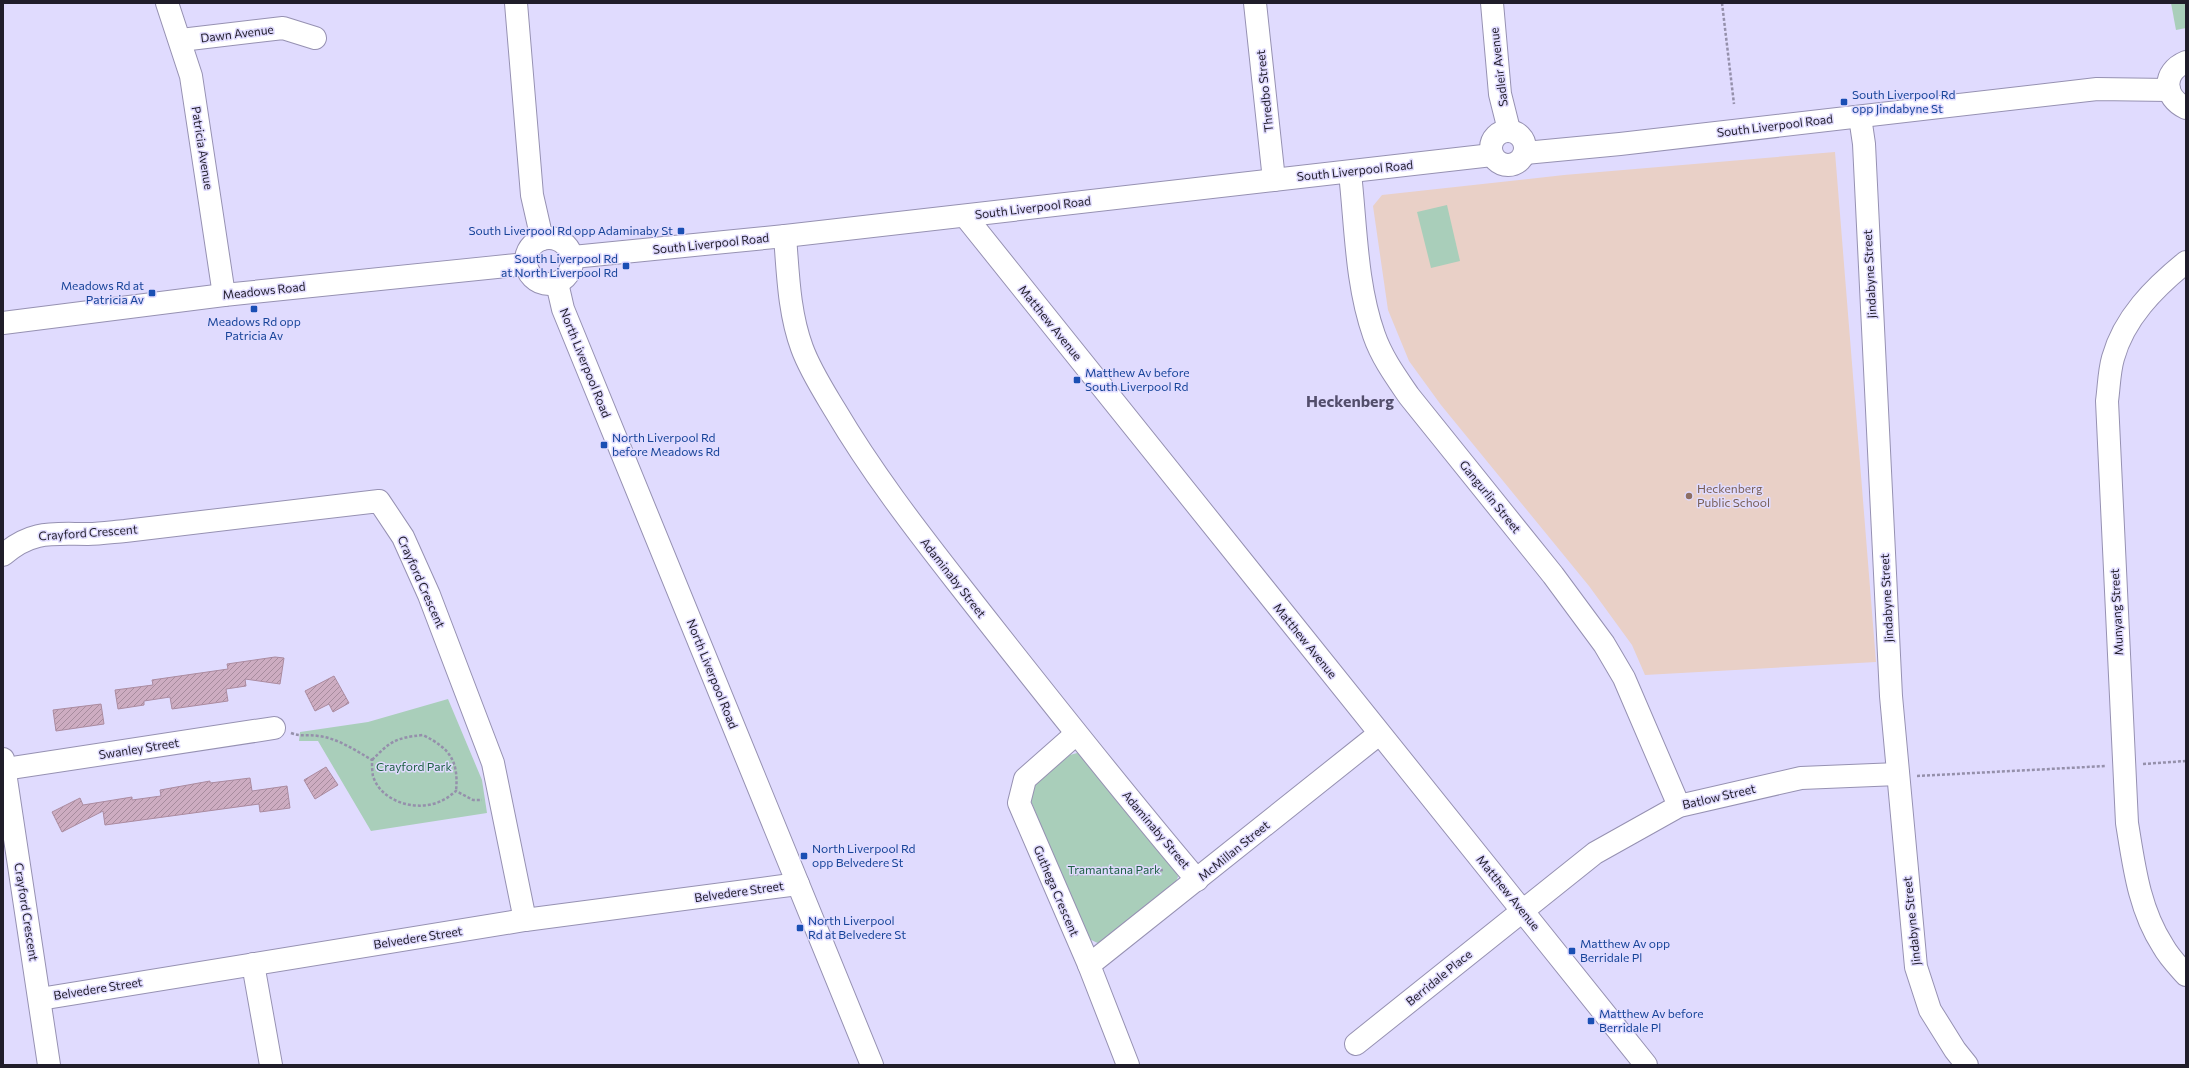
<svg xmlns="http://www.w3.org/2000/svg" width="2189" height="1068" font-family="Commissioner,sans-serif">
<defs>
<pattern id="building-hatch" width="6" height="6" patternUnits="userSpaceOnUse"><rect width="6" height="6" fill="#cdacc1"/><path d="M-1 1l2-2M0 6l6-6M5 7l2-2" fill="none" stroke="#a68b9d"/></pattern>
</defs>
<rect width="100%" height="100%" fill="#e0dbfe"/>
<path fill="#e9d0c7" d="M1835,152L1876,662L1645,675L1632,645L1589,586L1441,405L1409,361L1388,310L1373,206L1382,195L1564,175Z"/>
<g fill="#a9ceba">
<path d="M2171,3H2186V28L2176,30Z"/>
<path d="M1447,205L1460,261L1431,268L1417,212Z"/>
<path d="M448,699L482,780L487,813L371,831L318,741H299L300,732L368,722Z"/>
<path d="M1077,753L1089,758L1176,866L1178,877L1172,890L1102,944C1093,942 1088,939 1083,931L1031,801L1033,785L1070,755Z"/>
</g>
<g fill="url(#building-hatch)" stroke="#ab8ba0">
<path d="M275,657L284,658L280,684L245,679L246,686L226,689L228,701L172,709L170,697L144,701V705L118,709L115,690L153,685L152,680L228,669L227,664Z"/>
<path d="M334,676L349,703L333,712L329,704L315,711L305,691Z"/>
<path d="M101,704L104,724L56,731L53,710Z"/>
<path d="M326,767L338,785L315,799L304,780Z"/>
<path d="M250,778L252,791L287,786L290,808L260,812L259,804L105,825L103,811L62,832L52,812L80,798L83,805L132,797V800L161,796L160,790L210,781V783Z"/>
</g>
<g fill="none" stroke-linecap="round" stroke-linejoin="round">
<g stroke="#9691b2" stroke-width="24">
<g id="minor">
<path d="M167,3L191,76L224,295"/>
<path d="M1255,3L1274,180"/>
<path d="M1492,3L1500,94L1509,130"/>
<path d="M181,40L283,28L315,38"/>
<path d="M1860,117L1864,144L1891,696L1916,967L1930,1010L1955,1050L1967,1065"/>
<path d="M1350,173C1356,227 1356,284 1374,335C1382,358 1396,377 1409,396L1553,575L1604,644L1624,678L1679,806"/>
<path d="M965,216L1646,1065"/>
<path d="M785,236C788,274 789,313 802,348C810,370 823,390 835,410C871,471 914,527 957,582C1036,683 1115,783 1197,880"/>
<path d="M2186,262C2154,288 2124,318 2113,358C2109,372 2109,387 2107,401L2127,823C2134,866 2139,909 2163,946C2169,957 2178,966 2186,975"/>
<path d="M3,555C32,530 52,534 88,534C100,534 113,532 125,531L379,501L403,537L429,595L493,763L525,920"/>
<path d="M1076,734L1025,779L1019,803L1089,965L1128,1065"/>
<path d="M3,759L49,1065"/>
<path d="M5,769L274,728"/>
<path d="M253,964L271,1065"/>
<path d="M1089,965L1379,734"/>
<path d="M40,999L525,920L798,884"/>
<path d="M1356,1044L1595,853L1679,806L1801,778L1898,774"/>
</g>
</g>
<g stroke="#9691b2" stroke-width="24">
<g id="major">
<path d="M516,3L532,195L542,239"/>
<path d="M2186,62C2162,72 2163,97 2186,108"/>
<circle cx="1508" cy="148" r="17"/>
<path d="M1525,153L1620,144L2097,89L2169,90"/>
<circle cx="549" cy="261" r="23"/>
<path d="M573,257L785,236L1492,155"/>
<path d="M557,283L563,309L872,1065"/>
<path d="M3,323L224,295L526,264"/>
</g>
</g>
<g stroke="#9590ab" stroke-width="2.5" stroke-dasharray="3 2" stroke-linecap="butt">
<path d="M1722,3L1734,104"/>
<path d="M291,733C301,737 308,734 318,736C337,738 355,750 372,760C372,765 372,771 373,776C381,803 420,813 443,800C448,798 452,794 456,791L473,800H482"/>
<path d="M372,760C391,741 395,738 423,735C449,748 459,760 456,791"/>
<path d="M2143,764L2186,761"/>
<path d="M1917,776L2106,766"/>
<path d="M1070,875L1163,870"/>
</g>
<use href="#minor" stroke="#fff" stroke-width="22"/>
<use href="#major" stroke="#fff" stroke-width="22"/>
</g>
<g fill="#1a4fb4" stroke="#e0dbfe" stroke-width="1.5">
<rect x="1840" y="98" width="8" height="8" rx="2"/>
<rect x="677" y="227" width="8" height="8" rx="2"/>
<rect x="622" y="262" width="8" height="8" rx="2"/>
<rect x="148" y="289" width="8" height="8" rx="2"/>
<rect x="250" y="305" width="8" height="8" rx="2"/>
<rect x="1073" y="376" width="8" height="8" rx="2"/>
<rect x="600" y="441" width="8" height="8" rx="2"/>
<rect x="800" y="852" width="8" height="8" rx="2"/>
<rect x="796" y="924" width="8" height="8" rx="2"/>
<rect x="1568" y="947" width="8" height="8" rx="2"/>
<rect x="1587" y="1017" width="8" height="8" rx="2"/>
</g>
<circle fill="#8d6e63" stroke="#e0dbfe" stroke-width="1.5" cx="1689" cy="496" r="4"/>
<g text-anchor="middle" stroke-width="3" stroke-linejoin="round" paint-order="stroke">
<g font-size="12" fill="#201d2a" stroke="#e0dbfe">
<text transform="translate(237 34) rotate(-7)" y="4">Dawn Avenue</text>
<text transform="translate(1499 67) rotate(-97)" y="4">Sadleir Avenue</text>
<text transform="translate(1265 91) rotate(-96)" y="4">Thredbo Street</text>
<text transform="translate(1775 126) rotate(-7)" y="4">South Liverpool Road</text>
<text transform="translate(202 148) rotate(81)" y="4">Patricia Avenue</text>
<text transform="translate(1355 171) rotate(-6)" y="4">South Liverpool Road</text>
<text transform="translate(1033 208) rotate(-7)" y="4">South Liverpool Road</text>
<text transform="translate(711 244) rotate(-6)" y="4">South Liverpool Road</text>
<text transform="translate(1870 274) rotate(-93)" y="4">Jindabyne Street</text>
<text transform="translate(264 291) rotate(-6)" y="4">Meadows Road</text>
<text transform="translate(1050 323) rotate(51)" y="4">Matthew Avenue</text>
<text transform="translate(585 363) rotate(68)" y="4">North Liverpool Road</text>
<text transform="translate(1490 497) rotate(51)" y="4">Gangurlin Street</text>
<text transform="translate(88 533) rotate(-4)" y="4">Crayford Crescent</text>
<text transform="translate(953 578) rotate(52)" y="4">Adaminaby Street</text>
<text transform="translate(421 582) rotate(66)" y="4">Crayford Crescent</text>
<text transform="translate(1887 598) rotate(-93)" y="4">Jindabyne Street</text>
<text transform="translate(2117 612) rotate(-93)" y="4">Munyang Street</text>
<text transform="translate(1305 641) rotate(51)" y="4">Matthew Avenue</text>
<text transform="translate(712 674) rotate(68)" y="4">North Liverpool Road</text>
<text transform="translate(139 749) rotate(-9)" y="4">Swanley Street</text>
<text transform="translate(1719 797) rotate(-13)" y="4">Batlow Street</text>
<text transform="translate(1156 830) rotate(50)" y="4">Adaminaby Street</text>
<text transform="translate(1234 851) rotate(-39)" y="4">McMillan Street</text>
<text transform="translate(1056 891) rotate(67)" y="4">Guthega Crescent</text>
<text transform="translate(739 892) rotate(-8)" y="4">Belvedere Street</text>
<text transform="translate(1508 893) rotate(51)" y="4">Matthew Avenue</text>
<text transform="translate(26 912) rotate(81)" y="4">Crayford Crescent</text>
<text transform="translate(1912 921) rotate(-96)" y="4">Jindabyne Street</text>
<text transform="translate(418 938) rotate(-9)" y="4">Belvedere Street</text>
<text transform="translate(1439 978) rotate(-39)" y="4">Berridale Place</text>
<text transform="translate(98 989) rotate(-9)" y="4">Belvedere Street</text>
</g>
<g font-size="12" fill="#164399" stroke="#e0dbfe" text-anchor="start">
<text x="1852" y="99">South Liverpool Rd<tspan x="1852" dy="14">opp Jindabyne St</tspan></text>
<text x="673" y="235" text-anchor="end">South Liverpool Rd opp Adaminaby St</text>
<text x="618" y="263" text-anchor="end">South Liverpool Rd<tspan x="618" dy="14">at North Liverpool Rd</tspan></text>
<text x="144" y="290" text-anchor="end">Meadows Rd at<tspan x="144" dy="14">Patricia Av</tspan></text>
<text x="254" y="326" text-anchor="middle">Meadows Rd opp<tspan x="254" dy="14">Patricia Av</tspan></text>
<text x="1085" y="377">Matthew Av before<tspan x="1085" dy="14">South Liverpool Rd</tspan></text>
<text x="612" y="442">North Liverpool Rd<tspan x="612" dy="14">before Meadows Rd</tspan></text>
<text x="812" y="853">North Liverpool Rd<tspan x="812" dy="14">opp Belvedere St</tspan></text>
<text x="808" y="925">North Liverpool<tspan x="808" dy="14">Rd at Belvedere St</tspan></text>
<text x="1580" y="948">Matthew Av opp<tspan x="1580" dy="14">Berridale Pl</tspan></text>
<text x="1599" y="1018">Matthew Av before<tspan x="1599" dy="14">Berridale Pl</tspan></text>
</g>
<g font-size="12" fill="#785e54" stroke="#e0dbfe" text-anchor="start">
<text x="1697" y="493">Heckenberg<tspan x="1697" dy="14">Public School</tspan></text>
</g>
<g font-size="12" fill="#1f6145" stroke="#e0dbfe">
<text x="414" y="771">Crayford Park</text>
<text x="1114" y="874">Tramantana Park</text>
</g>
<g font-size="16" font-weight="bold" fill="#534e6c" stroke="#e0dbfe">
<text x="1350" y="407">Heckenberg</text>
</g>
</g>
<rect width="2189" height="1068" fill="none" stroke="#201d2a" stroke-width="8"/>
</svg>
